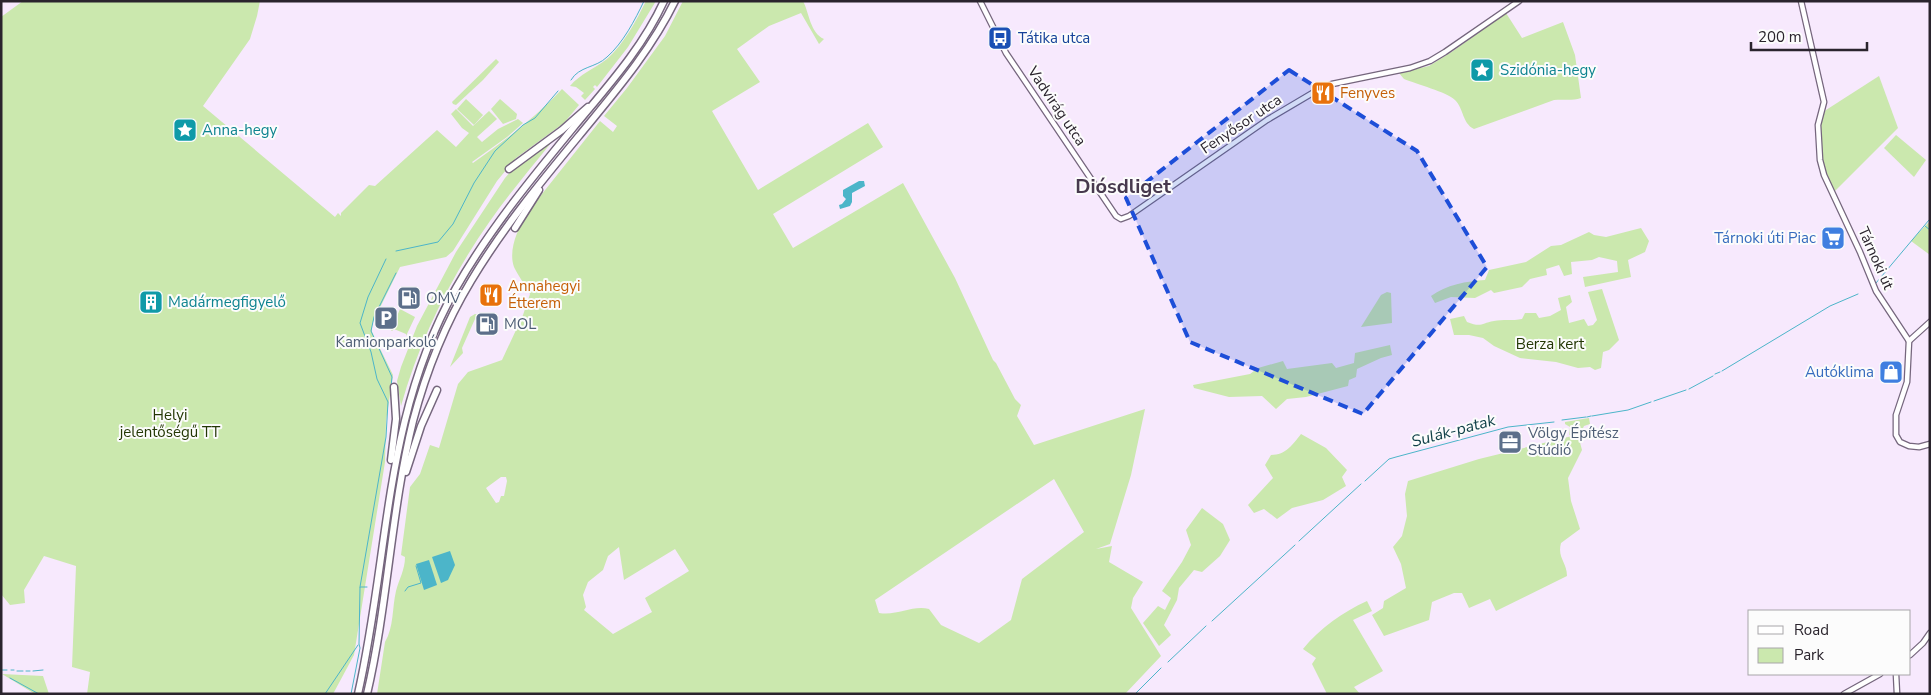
<svg xmlns="http://www.w3.org/2000/svg" width="1931" height="695" font-family="'Nunito Sans',sans-serif">
<rect width="100%" height="100%" fill="#f7e9fd"/>
<g fill="#cbe8ae" fill-rule="evenodd">
<path d="M23,1H260L257,16L250,39L203,106L335,217L338,213L341,216V213L369,185L375,186L437,130L456,147L469,133L462,128L451,114L456,109L473,126L489,111L497,119L477,137L482,142L498,129L518,119L523,123L507,137L472,162L473,163C505,140 535,118 562,89L579,105L564,123L516,158L497,181L453,251L446,257L400,267L372,324V332L393,375L386,421L385,462L354,655L333,694H87L90,672L72,667L76,566L44,556L24,590L25,603L10,605L1,594V17Z"/>
<path d="M646,1H656L628,47L597,87L595,85L593,87L595,89L585,100L581,96L584,93L576,87L570,86C580,74 594,69 607,59C624,44 636,21 646,1Z"/>
<path d="M683,1H803C809,12 810,33 824,39L819,44L801,13L769,26L737,49L760,82L712,111L758,190L868,123L883,147L773,214L793,248L903,183L955,278L993,360L996,363L1015,399L1021,405L1017,416L1034,445L1145,409L1131,475L1110,544L1096,549L1112,546L1109,562L1143,582L1133,598L1131,608L1161,656L1125,694H377L385,642C394,627 392,608 396,591C399,579 405,570 405,557L401,555L410,487L420,474L430,445L439,448L458,384L468,372L502,360L523,315L530,294C526,286 517,274 514,267C508,250 518,229 526,214L600,121L613,132L617,126L604,116L627,88L665,36ZM501,477H506L507,481L504,496H501L499,502L496,503L486,488ZM1054,479L1084,532L1022,579L1011,620L979,643L941,625L929,609C912,605 898,616 879,613L875,600ZM619,547L624,580L675,549L689,571L645,598L652,612L613,634L584,610L586,607L583,595L588,582L603,570L608,556Z"/>
<path d="M1506,13L1522,38L1563,22L1575,55L1581,98C1572,101 1564,99 1554,100L1474,129C1462,123 1464,109 1455,100C1447,92 1416,84 1404,79L1399,73L1429,66L1453,51Z"/>
<path d="M496,59L499,62L483,80L456,105L453,104L452,102Z"/>
<path d="M1879,76L1898,128L1835,191C1823,172 1812,129 1826,110Z"/>
<path d="M466,99L483,115L474,125L457,109Z"/>
<path d="M500,99L517,114L516,119L503,124L491,109Z"/>
<path d="M1896,135L1926,160L1914,177L1884,148Z"/>
<path d="M551,143C530,169 509,194 490,221C450,278 420,339 401,406L397,381L401,367L417,326L456,252L505,178L517,164Z"/>
<path d="M1928,223L1930,224V255L1911,241Z"/>
<path d="M1641,228L1649,241L1645,252L1628,260L1631,277L1585,287L1583,277L1618,272L1617,261L1599,257L1592,260L1571,262L1572,274L1564,276L1559,265L1546,269L1547,275L1530,279L1522,287L1494,293L1491,290L1475,298L1451,297L1435,303L1431,296C1446,285 1467,281 1485,280L1489,270L1526,262L1551,246L1561,245L1589,232L1594,235L1606,237Z"/>
<path d="M1602,289L1619,340L1609,350L1603,352L1601,368L1595,370L1590,367L1578,368L1556,362L1520,358L1494,346L1483,338L1469,335H1454L1450,319L1464,316L1467,322C1482,328 1481,323 1494,321C1502,319 1513,321 1522,319L1525,313H1536L1539,318L1550,316L1561,310L1558,298L1570,295L1572,302L1566,307L1569,323L1584,319L1588,326L1593,325L1597,320L1588,292Z"/>
<path d="M1387,292L1391,293L1392,323L1361,327L1381,295Z"/>
<path d="M400,309L415,317L406,336V334L394,329L392,331L391,330Z"/>
<path d="M475,314L480,315L477,321L475,319L462,348L463,353L450,367L470,317Z"/>
<path d="M1390,345L1392,355L1381,358L1357,369L1356,377L1349,380L1348,386L1306,397L1287,399L1276,409L1262,396L1229,397L1194,388L1193,385L1250,374L1258,368L1283,361L1287,369L1332,363L1336,368L1354,363L1355,353Z"/>
<path d="M1589,418L1590,424L1584,426L1581,432V436L1578,435L1582,450L1568,478L1571,501L1580,529L1561,543C1557,558 1567,562 1567,576L1496,611L1490,599L1469,608L1462,593H1454L1432,602L1429,620L1384,636L1372,615L1383,608L1384,601L1406,588L1401,564L1393,547L1402,536L1407,516L1405,494L1408,481L1479,459L1572,436L1569,435L1570,427L1565,424V422Z"/>
<path d="M1301,434L1326,448L1347,470L1342,477L1346,486L1323,500L1292,508L1277,519L1264,509L1254,513L1248,505L1273,478L1265,465L1271,455C1286,455 1293,444 1301,434Z"/>
<path d="M1202,508L1223,524L1230,540L1220,556L1202,572L1194,570L1179,588L1177,600L1164,625L1171,635L1159,646L1143,623L1158,606L1165,610L1171,598L1162,591L1182,562L1191,545L1186,530Z"/>
<path d="M1367,601L1372,611L1353,620L1383,671L1354,687L1360,694H1327L1312,664L1316,658L1303,649C1320,628 1343,612 1367,601Z"/>
<path d="M2,674L43,676L49,694H35Z"/>
</g>
<g fill="#4cb5c9">
<path d="M859,181H864L865,186L852,193V202L850,206L840,209L839,205L842,204L846,199L843,196V190Z"/>
<path d="M450,551L455,565L448,580L441,583L432,557Z"/>
<path d="M429,560L437,585L424,590L416,564Z"/>
</g>
<g fill="none" stroke-linecap="round" stroke-linejoin="round">
<g stroke="#4cb5c9" stroke-width="1">
<path d="M571,80C579,66 596,68 607,57C623,43 635,20 644,1"/>
<path d="M1925,226L1930,230"/>
<path d="M396,251L438,242L453,224L474,183L495,151L523,125L535,118L558,91"/>
<path d="M1876,283L1929,220"/>
<path d="M1722,371L1830,306L1858,294"/>
<path d="M1715,374L1720,372"/>
<path d="M391,387L392,377L371,331L374,317L396,273"/>
<path d="M1689,389L1713,376"/>
<path d="M1654,401L1686,390"/>
<path d="M1592,416L1628,410L1651,402"/>
<path d="M1587,417L1591,416"/>
<path d="M1562,420L1586,417"/>
<path d="M1365,481L1389,459L1396,457L1508,427L1554,422"/>
<path d="M1299,541L1361,484"/>
<path d="M360,587L386,437L388,402L377,379L371,352L360,323L368,297L386,259"/>
<path d="M405,591L408,587L421,583L416,566"/>
<path d="M1212,621L1295,545"/>
<path d="M1168,662L1206,626"/>
<path d="M2,670H7"/>
<path d="M11,670H14"/>
<path d="M17,671H23"/>
<path d="M26,671H30"/>
<path d="M33,671L43,670"/>
<path d="M10,678L39,694"/>
<path d="M325,694L358,645"/>
<path d="M351,694L360,648L359,644L360,587H367"/>
<path d="M1135,694L1161,668"/>
</g>
<g stroke="#75667d" stroke-width="7">
<g id="minor">
<path d="M980,1L1006,53L1116,216L1121,219L1129,216L1267,120L1316,91L1332,84L1410,68L1430,61L1445,52L1519,1"/>
<path d="M1801,1L1824,102L1818,125L1820,160L1824,175L1860,252L1876,291L1909,341L1907,382L1896,415V435L1900,442L1909,446L1919,447L1930,444"/>
<path d="M1909,341L1930,322"/>
<path d="M1910,655L1923,643L1930,633"/>
<path d="M1896,674L1897,694"/>
<path d="M1844,694L1880,674"/>
</g>
</g>
<g stroke="#75667d" stroke-width="9">
<g id="highway">
<path d="M509,169L562,130L588,107"/>
<path d="M515,228L539,190"/>
<path d="M391,460L396,419L394,387"/>
<path d="M406,472L421,426L437,390"/>
<path d="M358,694C390,553 383,417 456,288C489,230 531,179 573,128C606,88 642,49 664,1"/>
<path d="M367,694C388,604 391,510 413,421C426,372 445,324 471,281C502,229 540,183 578,137C614,93 650,52 675,1"/>
</g>
</g>
<use href="#minor" stroke="#fff" stroke-width="4.5"/>
<use href="#highway" stroke="#fff" stroke-width="6"/>
</g>
<path fill="#1d4ed8" fill-opacity="0.2" stroke="#1d4ed8" stroke-width="4" stroke-dasharray="10 6" stroke-linejoin="round" d="M1289,70L1417,151L1487,267L1363,414L1190,342L1126,198Z"/>
<defs>
<g id="bus-square" transform="scale(1.25)"><rect x="-9" y="-9" width="18" height="18" rx="4" fill="#1a4fb4" stroke="#fcfcfc"/><path d="M-5-6H5V4H4V6H2V4H-2V6H-4V4H-5ZM-3.5-4V0h7V-4ZM-3.5 1.2v1.5H-2V1.2ZM2 1.2v1.5H3.5V1.2Z" fill="#fff"/></g>
<g id="sight-square" transform="scale(1.25)"><rect x="-9" y="-9" width="18" height="18" rx="4" fill="#0f9aa8" stroke="#fcfcfc"/><path d="M0-6L1.8-2.2L6-1.7L2.9 1.2L3.7 5.4L0 3.3L-3.7 5.4L-2.9 1.2L-6-1.7L-1.8-2.2Z" fill="#fff"/></g>
<g id="restaurant-square" transform="scale(1.25)"><rect x="-9" y="-9" width="18" height="18" rx="4" fill="#e8710a" stroke="#fcfcfc"/><path d="M-5-6h1v4h1v-4h1v4h1v-4h1v5L-1.5 .5V6h-2V.5L-5-1ZM5-6V6H3V1.5H1.5Q1.5-4 5-6Z" fill="#fff"/></g>
<g id="supermarket-square" transform="scale(1.25)"><rect x="-9" y="-9" width="18" height="18" rx="4" fill="#3f7fe0" stroke="#fcfcfc"/><path d="M-6-5.5h2.5l.6 2H6L4.5 2H-2.5L-4.4-4H-6ZM-1.5 3.2a1.3 1.3 0 1 0 .1 0ZM3 3.2a1.3 1.3 0 1 0 .1 0Z" fill="#fff"/></g>
<g id="fuel-square" transform="scale(1.25)"><rect x="-9" y="-9" width="18" height="18" rx="4" fill="#5c6f8a" stroke="#fcfcfc"/><path d="M-5.5-6h7V0h2V4h1.3V-2.5L3-4.5l.8-.8L6-3V5H2.5V1h-1V6h-7ZM-4.2-4.7v3.2H.2V-4.7Z" fill="#fff"/></g>
<g id="building-square" transform="scale(1.25)"><rect x="-9" y="-9" width="18" height="18" rx="4" fill="#0f9aa8" stroke="#fcfcfc"/><path d="M-4-6H4V6H1V3H-1V6H-4ZM-2.5-4.3h1.7v1.8h-1.7ZM.8-4.3h1.7v1.8H.8ZM-2.5-1h1.7V.8h-1.7ZM.8-1h1.7V.8H.8Z" fill="#fff"/></g>
<g id="parking-square" transform="scale(1.25)"><rect x="-9" y="-9" width="18" height="18" rx="4" fill="#5c6f8a" stroke="#fcfcfc"/><path d="M-3.5-5.5H1a3.5 3.5 0 0 1 0 7H-1V5.5H-3.5ZM-1-3.4V-.6H.8a1.4 1.4 0 0 0 0-2.8Z" fill="#fff"/></g>
<g id="shop-square" transform="scale(1.25)"><rect x="-9" y="-9" width="18" height="18" rx="4" fill="#3f7fe0" stroke="#fcfcfc"/><path d="M-5-2.5h2.3a2.7 3.5 0 0 1 5.4 0H5L5.5 6h-11ZM-1.5-2.5h3a1.5 2.3 0 0 0-3 0Z" fill="#fff"/></g>
<g id="office-square" transform="scale(1.25)"><rect x="-9" y="-9" width="18" height="18" rx="4" fill="#5c6f8a" stroke="#fcfcfc"/><path d="M-6-3h4V-5.5h4V-3h4V5H-6ZM-1-4.5V-3h2v-1.5ZM-6 0V1H6V0Z" fill="#fff"/></g>
</defs>
<g fill-rule="evenodd">
<use href="#bus-square" x="1000" y="38"/>
<use href="#sight-square" x="1482" y="70"/>
<use href="#restaurant-square" x="1323" y="93"/>
<use href="#sight-square" x="185" y="130"/>
<use href="#supermarket-square" x="1833" y="238"/>
<use href="#restaurant-square" x="491" y="295"/>
<use href="#fuel-square" x="409" y="298"/>
<use href="#building-square" x="151" y="302"/>
<use href="#parking-square" x="386" y="318"/>
<use href="#fuel-square" x="487" y="324"/>
<use href="#shop-square" x="1891" y="372"/>
<use href="#office-square" x="1510" y="442"/>
</g>
<g text-anchor="middle" stroke-width="4" stroke-linejoin="round" paint-order="stroke">
<g font-size="15" fill="#164399" stroke="#fcfcfc" text-anchor="start">
<text x="1018" y="43">Tátika utca</text>
</g>
<g font-size="15" fill="#0d838f" stroke="#fcfcfc" text-anchor="start">
<text x="1500" y="75">Szidónia-hegy</text>
<text x="202" y="135">Anna-hegy</text>
<text x="168" y="307">Madármegfigyelő</text>
</g>
<g font-size="15" fill="#c56008" stroke="#fcfcfc" text-anchor="start">
<text x="1340" y="98">Fenyves</text>
<text x="508" y="291">Annahegyi<tspan x="508" dy="17">Étterem</tspan></text>
</g>
<g font-size="15" fill="#2a242d" stroke="#fcfcfc">
<text transform="translate(1057 106) rotate(56)" y="5">Vadvirág utca</text>
<text transform="translate(1241 124) rotate(-34)" y="5">Fenyősor utca</text>
<text transform="translate(1876 258) rotate(66)" y="5">Tárnoki út</text>
</g>
<g font-size="15" fill="#366cbe" stroke="#fcfcfc" text-anchor="end">
<text x="1816" y="243">Tárnoki úti Piac</text>
<text x="1874" y="377">Autóklima</text>
</g>
<g font-size="15" fill="#4e5e75" stroke="#fcfcfc" text-anchor="start">
<text x="426" y="303">OMV</text>
<text x="504" y="329">MOL</text>
<text x="386" y="347" text-anchor="middle">Kamionparkoló</text>
<text x="1528" y="438">Völgy Építész<tspan x="1528" dy="17">Stúdió</tspan></text>
</g>
<g font-size="15" fill="#233704" stroke="#fcfcfc">
<text x="1550" y="349">Berza kert</text>
<text x="170" y="420">Helyi<tspan x="170" dy="17">jelentőségű TT</tspan></text>
</g>
<g font-size="16" font-style="italic" fill="#114149" stroke="#fcfcfc">
<text transform="translate(1453 430) rotate(-15)" y="6">Sulák-patak</text>
</g>
<g font-size="20" font-weight="bold" fill="#47394e" stroke="#fcfcfc">
<text x="1123" y="193">Diósdliget</text>
</g>
</g>
<rect width="1931" height="695" fill="none" stroke="#2a242d" stroke-width="5"/>
<rect x="1748" y="610" width="162" height="65" fill="#fcfcfc" stroke="#a8a6a9"/>
<rect x="1758" y="626" width="25" height="8" fill="#ffffff" stroke="#a8a6a9"/>
<text x="1794" y="635" font-size="15" fill="#2a242d">Road</text>
<rect x="1758" y="648" width="25" height="15" fill="#cbe8ae" stroke="#a8a6a9"/>
<text x="1794" y="660" font-size="15" fill="#2a242d">Park</text>
<path d="M1751 42v8h116v-8" fill="none" stroke="#2a242d" stroke-width="2.5"/>
<text x="1758" y="42" font-size="15" fill="#2a242d" stroke="#fcfcfc" stroke-width="4" paint-order="stroke">200 m</text>
</svg>
